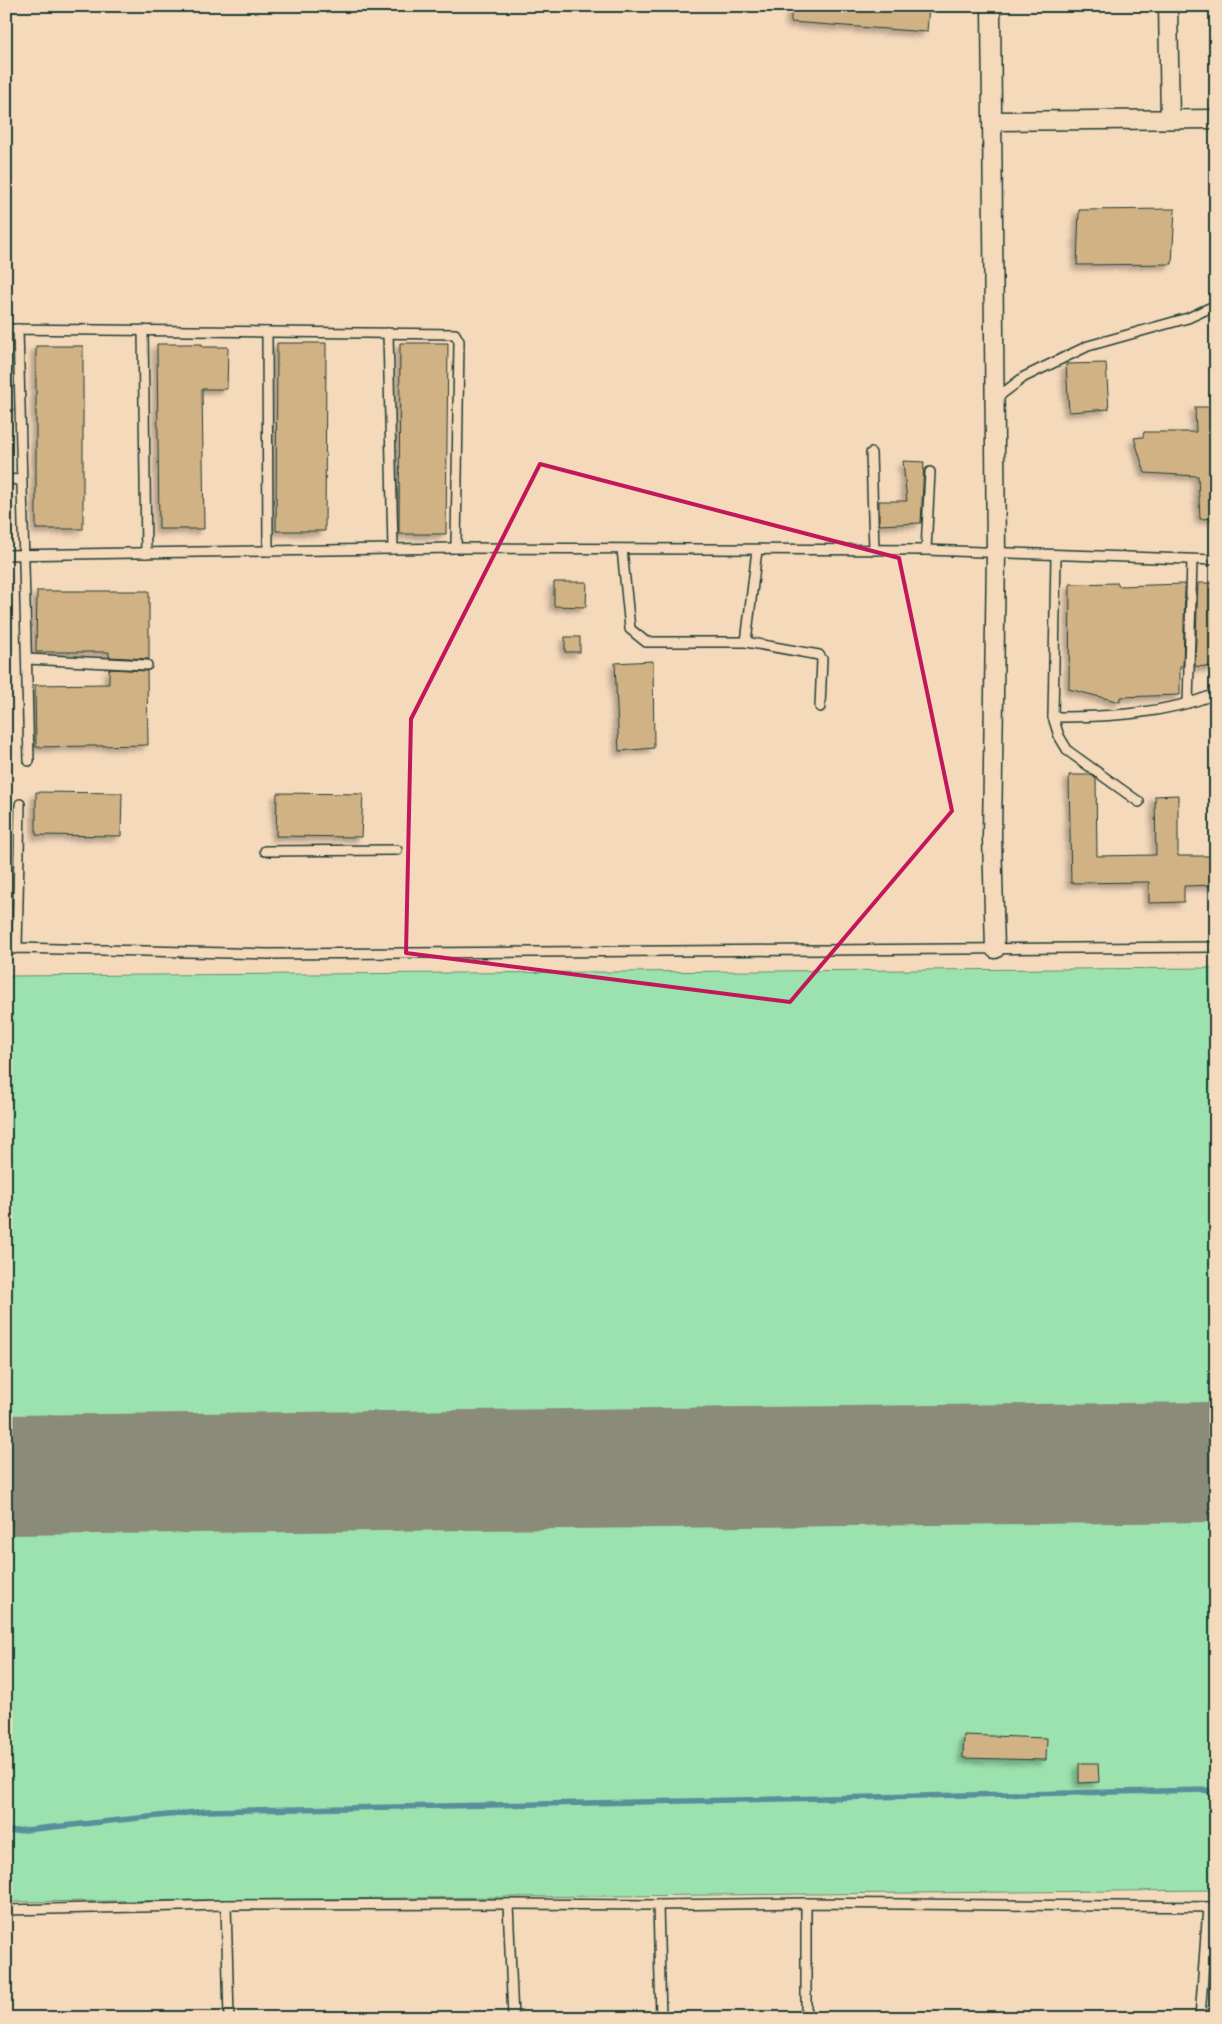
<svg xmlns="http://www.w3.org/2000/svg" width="1222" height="2024" font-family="Kalam,sans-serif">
<defs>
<filter id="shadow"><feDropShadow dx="-4.5" dy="4.5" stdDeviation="2.5" flood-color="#0004"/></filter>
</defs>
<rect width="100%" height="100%" fill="#f5d9bb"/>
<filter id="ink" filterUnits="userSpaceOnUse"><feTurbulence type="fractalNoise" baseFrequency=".02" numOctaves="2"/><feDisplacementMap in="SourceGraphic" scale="10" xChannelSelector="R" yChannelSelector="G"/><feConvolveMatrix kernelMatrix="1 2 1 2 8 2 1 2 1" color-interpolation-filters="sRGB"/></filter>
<g filter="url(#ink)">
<path fill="#9ce2af" stroke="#5e9072" d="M1216,968V1890L6,1902V976Z"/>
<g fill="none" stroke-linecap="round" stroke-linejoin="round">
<path stroke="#598f9b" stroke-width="5.5" d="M6,1832L206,1811L1207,1790L1216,1799"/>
<path stroke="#8a8b78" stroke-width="120" d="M6,1475L1216,1462"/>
</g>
<g fill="#d1b285" stroke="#1f3d34" filter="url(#shadow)">
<path d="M791,6H929L927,32L791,22Z"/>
<path d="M1175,209L1172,264L1077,265L1079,210Z"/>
<path d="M277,343H326L325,531H276Z"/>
<path d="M400,343H448L446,534H399Z"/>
<path d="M157,344H202V347H228L227,389H202L204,529H159Z"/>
<rect x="36" y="346" width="47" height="183"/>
<path d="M1106,363L1109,409L1069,412L1066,364Z"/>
<path d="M1195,407H1216V518L1200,519L1198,476L1145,473L1134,438L1143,437L1144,432H1196Z"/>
<path d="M903,461L924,462L921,523L879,525V501H907Z"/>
<path d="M554,582H587L586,607L554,606Z"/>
<path d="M1118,583V586L1185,584L1183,666H1180V695L1120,697V702L1069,689L1070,584Z"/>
<path d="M1198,583H1216V667L1195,666Z"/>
<path d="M37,591H149V659L109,657V652H36Z"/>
<rect x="565" y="637" width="15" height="15"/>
<path d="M653,661L654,748L619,751L615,663Z"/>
<path d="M109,669L147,671L148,745L36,747L35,685L109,684Z"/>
<path d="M1069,775H1091L1096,779L1097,856L1156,855L1155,796L1178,795V856H1216V885L1184,886V902L1149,903V882L1071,883Z"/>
<path d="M36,792L122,793L121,836L36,835Z"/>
<path d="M277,793L363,794L361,837L276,836Z"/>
<path d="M964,1735L1047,1738L1046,1760L963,1758Z"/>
<path d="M1079,1763H1098L1099,1782L1079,1783Z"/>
</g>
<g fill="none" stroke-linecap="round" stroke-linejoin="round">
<g stroke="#1f3d34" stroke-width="12">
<g id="lane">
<path d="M6,329L455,334L459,341L456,548"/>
<path d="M18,329C21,473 26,617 29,761"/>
<path d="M143,330L146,553"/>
<path d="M267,332L268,551"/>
<path d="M388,333L393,549"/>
<path d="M994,400L1024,377L1088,346L1188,318L1216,305"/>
<path d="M871,453L874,550"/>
<path d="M6,479L21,480"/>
<path d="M622,549L630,629L646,642H746"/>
<path d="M757,550L746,642L819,655L822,659L820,707"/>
<path d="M926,550L930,472"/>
<path d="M6,555L456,548L926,550L1216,560"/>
<path d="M1056,556L1053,717L1059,736L1068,751L1139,802"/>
<path d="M27,659L147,665"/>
<path d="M1188,703L1192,560"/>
<path d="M1053,717C1108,717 1164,714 1216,694"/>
<path d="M265,851L397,850"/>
<path d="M17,948L20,804"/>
<path d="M6,951L17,948L268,954L1216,947"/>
<path d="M806,1903V2018"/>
<path d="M508,1904L513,2018"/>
<path d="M226,1905L229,2018"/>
<path d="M658,1905L661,2018"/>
<path d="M6,1910L226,1905L508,1904L658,1905L806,1903L1216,1907"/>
<path d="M1200,2018L1208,1907"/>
</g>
</g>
<g stroke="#1f3d34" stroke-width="21">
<g id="street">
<path d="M991,6L996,553L992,837L995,949"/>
<path d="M1168,6L1170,119"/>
<path d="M993,121L1216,119"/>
</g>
</g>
<use href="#lane" stroke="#f5d9bb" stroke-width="9"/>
<use href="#street" stroke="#f5d9bb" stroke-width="18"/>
</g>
</g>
<path fill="none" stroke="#c2185b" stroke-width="4" stroke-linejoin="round" d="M540,464L899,558L952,811L790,1002L406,953L411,719Z"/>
<rect width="1222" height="2024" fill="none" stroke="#f5d9bb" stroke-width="25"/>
<rect x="12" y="12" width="1197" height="1999" fill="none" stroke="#1f3d34" stroke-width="2" filter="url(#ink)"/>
</svg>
